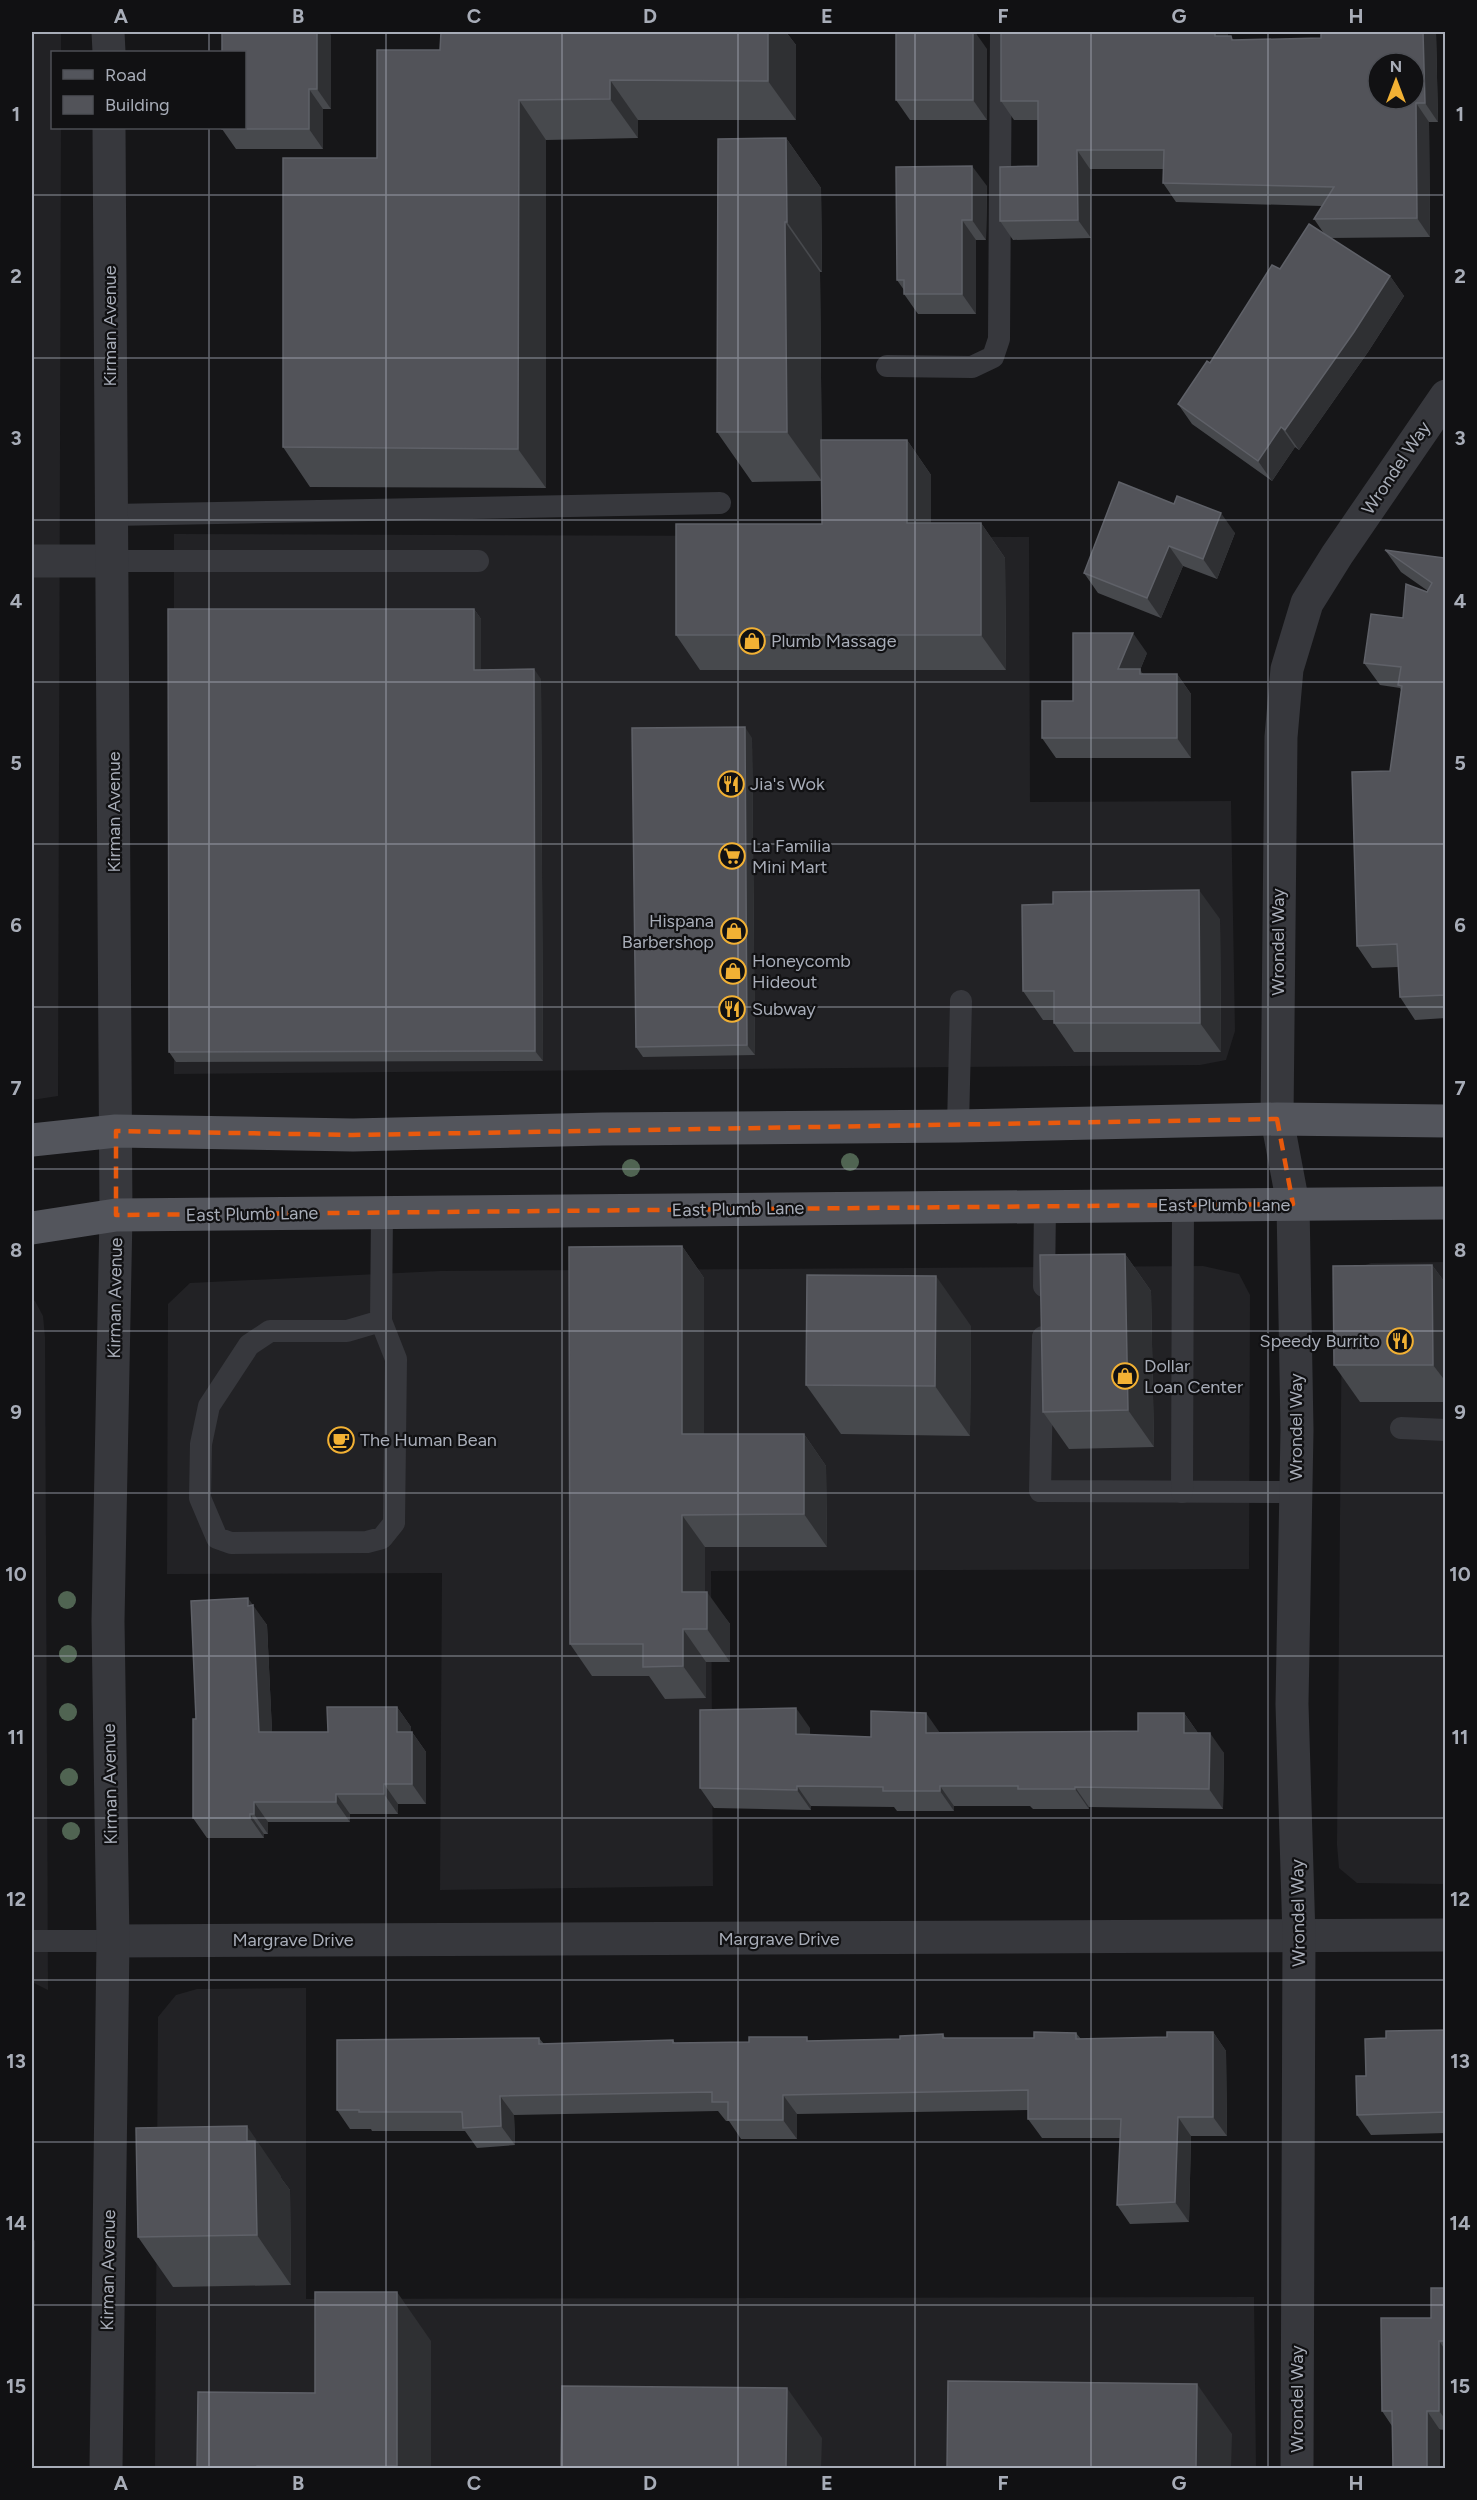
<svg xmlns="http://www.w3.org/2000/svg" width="1477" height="2500" font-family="Figtree,sans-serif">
<rect width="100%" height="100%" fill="#161618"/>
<g fill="#222225">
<path d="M32,32H61V52H52V128H61L58,1096L32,1100Z"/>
<path d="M174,534L1029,537L1030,802L1231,801L1235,1031L1226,1060L1200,1065L174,1074Z"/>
<path d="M1445,1262V1884L1357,1883L1339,1868L1337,1845L1342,1302L1349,1271L1371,1263Z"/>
<path d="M1203,1266L1239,1274L1250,1295L1249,1569L711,1571L713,1886L440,1890L442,1573L167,1574L168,1304L190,1283L440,1271Z"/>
<path d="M32,1299L35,1301L43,1316L45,1337L48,1990L32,1982Z"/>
<path d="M306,1988V2299L1254,2297L1256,2468H155L158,2017L176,1995L197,1989Z"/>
</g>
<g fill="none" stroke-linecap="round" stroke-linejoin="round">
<g stroke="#37383d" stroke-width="22">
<path d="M887,366L972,367L993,357L999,339L1001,32"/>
<path d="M112,515L720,503"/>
<path d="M112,561H478"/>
<path d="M958,1126L961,1001"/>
<path d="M1044,1286L1045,1206"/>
<path d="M381,1321L347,1331H270L249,1345L209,1406L201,1444L200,1498L217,1538L231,1543L367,1542L382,1538L394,1523L396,1359L381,1321L382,1212"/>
<path d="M1043,1337L1040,1491L1297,1492"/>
<path d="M1401,1428L1446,1430"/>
<path d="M1182,1492L1183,1205"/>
<path d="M32,1941H113"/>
</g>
<g stroke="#37383d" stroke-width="33">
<path d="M32,561H112"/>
<path d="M113,1941L1446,1935"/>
<path d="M1297,2468L1299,1937L1292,1704L1297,1430L1293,1204L1277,1119L1281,737L1287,669L1307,603L1337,555L1446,396"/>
</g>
<g stroke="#37383d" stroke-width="33">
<path d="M108,32L109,52"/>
<path d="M106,2468L113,1941L108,1621L116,1215L109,128"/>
</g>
<g stroke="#53555c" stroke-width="33">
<path d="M32,1140L116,1131L353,1135L603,1129L958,1126L1277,1119L1446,1121"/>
<path d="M32,1228L116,1215L1446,1203"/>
</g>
</g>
<g fill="#506452">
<circle cx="850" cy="1162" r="9"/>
<circle cx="631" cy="1168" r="9"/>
<circle cx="67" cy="1600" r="9"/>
<circle cx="68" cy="1654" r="9"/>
<circle cx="68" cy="1712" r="9"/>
<circle cx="69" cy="1777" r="9"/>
<circle cx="71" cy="1831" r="9"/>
</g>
<g fill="#47494d">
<path d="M441,32H786L796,45V120H638V138L546,140V488L310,487L283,447L440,50Z"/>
<path d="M1228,32V36L1234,40L1321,38L1436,32L1438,122H1429L1430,237L1330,238L1390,276L1404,296L1368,352L1299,450L1295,447L1272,481L1192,424L1178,404L1210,363L1280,269L1325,235L1314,219L1322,206L1176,202L1163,183V169H1090L1091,238L1013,240L1000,221L1038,166V120H1014L1001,101Z"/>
<path d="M331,35V109H323V149H236L222,129Z"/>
<path d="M987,49V120H910L896,100Z"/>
<path d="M786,138L821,188L822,272H820L822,481L752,482L717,432Z"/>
<path d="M987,186L986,240H976V314H918L904,294V290L897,280Z"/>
<path d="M907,440L931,475V523H981L1005,558L1006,670H700L676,635L822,524Z"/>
<path d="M1119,482L1235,533L1217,579L1183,566L1161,618L1098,593L1084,573Z"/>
<path d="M1446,546V1018L1415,1020L1400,997L1398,967L1372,968L1357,946L1390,771L1401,690L1400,688L1380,685L1364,663L1403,618L1428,591L1401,572L1385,550L1444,558Z"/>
<path d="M474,609L481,619V670L541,679L543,1061L176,1062L169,1052Z"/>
<path d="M1147,653L1140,670L1143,674H1177L1191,694V758H1056L1042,738Z"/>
<path d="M752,738L755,1055L643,1057L636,1047Z"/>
<path d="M1220,919L1221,1052H1074L1054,1023V1020H1043L1023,991Z"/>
<path d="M682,1246L704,1278V1434H804L826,1466L827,1547H705V1592L730,1624V1662H706V1698L665,1699L649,1676H592L570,1644Z"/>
<path d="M1125,1254L1151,1291L1154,1447L1069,1449L1043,1412Z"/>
<path d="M1432,1265L1446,1284V1402H1360L1334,1365Z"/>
<path d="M971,1326L970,1436L841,1434L806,1385Z"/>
<path d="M252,1605L267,1625L272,1732H328L397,1707L411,1727V1732H412L426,1752V1804H398V1814H350V1822H268V1834H264V1838H207L193,1818Z"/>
<path d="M1184,1713L1198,1733L1224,1753L1223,1809L1089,1807V1809H1033L1030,1806H954V1811H897L894,1807L811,1806V1810L714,1808L700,1788L810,1728V1735L871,1737L940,1732L1138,1731Z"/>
<path d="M1446,2030V2133L1371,2135L1357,2115L1366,2076L1386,2038Z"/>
<path d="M1213,2032L1226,2051L1227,2136H1191L1189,2222L1130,2224L1117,2205L1120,2138H1042L1028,2119V2110L797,2114V2139H741L729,2121H726L718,2111L514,2115L515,2145L477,2148L465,2131H372L371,2129H350L337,2110L539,2038L544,2044L673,2040L675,2043L900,2039L943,2034L945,2038H1034L1076,2033L1081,2039L1167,2037Z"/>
<path d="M281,2176V2178L290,2190L291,2285L173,2287L138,2237Z"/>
<path d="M1446,2288V2430L1392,2426L1382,2411L1431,2318Z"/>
<path d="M431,2341V2469H197L315,2393Z"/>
</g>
<g fill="#2f3033">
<path d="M317,32H329L331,35V109L317,89Z"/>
<path d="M768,32H786L796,45V120L768,81Z"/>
<path d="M963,32H975L987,49V120L973,100Z"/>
<path d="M1215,32H1228V55L1215,36Z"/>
<path d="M1423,32H1436L1438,122L1425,103Z"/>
<path d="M610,80L638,120V138L610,99Z"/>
<path d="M309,89L323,109V149L309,129Z"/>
<path d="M519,100L546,140V488L518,449Z"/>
<path d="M1416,103L1429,122L1430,237L1417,218Z"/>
<path d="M786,138L821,188L822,272L787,222Z"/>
<path d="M1077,150L1090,169L1091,238L1078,220Z"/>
<path d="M972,166L987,186L986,240L972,220Z"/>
<path d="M962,220L976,240V314L962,294Z"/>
<path d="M785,222L820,272L822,481L787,432Z"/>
<path d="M1390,276L1404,296L1368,352L1299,450L1285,430Z"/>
<path d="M1281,427L1295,447L1272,481L1258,461Z"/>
<path d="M907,440L931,475V559L907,523Z"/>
<path d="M1221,513L1235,533L1217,579L1203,559Z"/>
<path d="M981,523L1005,558L1006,670L981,635Z"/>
<path d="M1169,546L1183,566L1161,618L1147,598Z"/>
<path d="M474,609L481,619V680L474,670Z"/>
<path d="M1133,633L1147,653L1140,670L1154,689L1118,669Z"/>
<path d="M534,669L541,679L543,1061L535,1051Z"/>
<path d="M1177,674L1191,694V758L1177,738Z"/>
<path d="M745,727L752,738L755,1055L747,1045Z"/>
<path d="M1199,890L1220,919L1221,1052L1200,1023Z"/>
<path d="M682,1246L704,1278V1466L682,1434Z"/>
<path d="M1125,1254L1151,1291L1154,1447L1128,1410Z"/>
<path d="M1432,1265L1446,1284V1382L1433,1365Z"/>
<path d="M936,1276L971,1326L970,1436L935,1386Z"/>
<path d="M804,1434L826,1466L827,1547L804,1514Z"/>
<path d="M682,1515L705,1547V1624L682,1592Z"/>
<path d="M707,1592L730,1624V1662L707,1629Z"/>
<path d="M248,1598L267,1625L273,1752L259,1732Z"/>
<path d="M683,1629L706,1662V1698L683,1666Z"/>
<path d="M397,1707L411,1727V1752L397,1732Z"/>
<path d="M796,1708L810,1728V1754L796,1734Z"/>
<path d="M926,1713L940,1733H926Z"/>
<path d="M1184,1713L1198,1733H1184Z"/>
<path d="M412,1732L426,1752V1804L412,1784Z"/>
<path d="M1210,1733L1224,1753L1223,1809L1209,1789Z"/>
<path d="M384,1784L398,1804V1814L384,1794Z"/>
<path d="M797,1786L811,1806V1810L797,1790Z"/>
<path d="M940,1786L954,1806V1811L940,1791Z"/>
<path d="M1075,1787L1089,1807V1809L1075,1789Z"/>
<path d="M336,1794L350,1814V1822L336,1802Z"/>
<path d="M254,1802L268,1822V1834L254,1814Z"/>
<path d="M250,1814L264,1834V1838L250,1818Z"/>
<path d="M1213,2032L1226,2051L1227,2136L1213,2117Z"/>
<path d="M783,2095L797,2114V2139L783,2120Z"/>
<path d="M500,2096L514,2115L515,2145L501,2126Z"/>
<path d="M1178,2117L1191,2136L1189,2222L1175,2202Z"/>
<path d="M247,2126L281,2176V2178L290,2190L291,2285L257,2235L247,2141Z"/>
<path d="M32,2236L35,2241L34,2469H32Z"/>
<path d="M397,2292L431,2341V2469H399L397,2466Z"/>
<path d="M1439,2341L1446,2351V2420L1439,2411Z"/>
<path d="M1197,2384L1232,2434L1231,2469H1196Z"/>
<path d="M787,2388L822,2438L821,2469H786Z"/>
<path d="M1427,2411L1440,2430V2469H1427Z"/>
</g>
<g fill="#525359" stroke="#5f6168" stroke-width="1.5" fill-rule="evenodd">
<path d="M222,32H317V89H309V129H222V128H244V52H222Z"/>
<path d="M441,32H768V81L610,80V99L519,100L518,449L283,447V158H377V50H440Z"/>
<rect x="896" y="32" width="77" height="68"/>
<path d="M1001,32H1215V36H1231L1232,40L1321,38V32H1423L1425,103H1416L1417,218L1314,219L1334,187L1163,183L1164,150H1077L1078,220L1000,221V167L1038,166V101H1001ZM1378,63H1414V99H1378Z"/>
<path d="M786,138L787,222H785L787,432H717L718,139Z"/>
<path d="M972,166V220H962V294H904V280H897L896,167Z"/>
<path d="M1309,224L1390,276L1354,332L1285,430L1281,427L1258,461L1178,404L1207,361L1210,363L1272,265L1280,269Z"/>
<path d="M821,440H907V523H981V635H676V524H822Z"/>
<path d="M1119,482L1174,504L1177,496L1221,513L1203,559L1169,546L1147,598L1084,573Z"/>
<path d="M1446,546V995L1400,997L1397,944L1357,946L1352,772L1390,771L1402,686L1398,685L1401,667L1364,663L1371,614L1403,618L1406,584L1427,592L1432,583L1385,550L1444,558Z"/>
<path d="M168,609H474V670L534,669L535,1051L169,1052Z"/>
<path d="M1073,633H1133L1118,669H1140V674H1177V738H1042V701H1073Z"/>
<path d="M745,727L747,1045L636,1047L632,728Z"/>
<path d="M1199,890L1200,1023H1054V991H1023L1022,905L1053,904V892Z"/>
<path d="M682,1246V1434H804V1514L682,1515V1592H707V1629H683V1666L643,1667V1644H570L569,1247Z"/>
<path d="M1125,1254L1128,1410L1043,1412L1040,1255Z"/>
<path d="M1432,1265L1433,1365H1334L1333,1266Z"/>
<path d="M807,1275L936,1276L935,1386L806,1385Z"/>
<path d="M248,1598V1606L253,1605L259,1732H328L327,1707H397V1732H412V1784H384V1794H336V1802H254V1814H250V1818H193V1719H196L191,1601Z"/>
<path d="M796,1708V1734L871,1737V1711L926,1713V1733L1138,1731V1713H1184V1733H1210L1209,1789L1075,1787V1789H1018V1786H940V1791H883V1787L797,1786V1790L700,1788V1710Z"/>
<path d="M1446,2030V2112L1357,2115L1356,2076H1366L1365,2039L1386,2038V2031Z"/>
<path d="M1034,2032L1076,2033V2039L1167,2037V2032H1213V2117H1178L1175,2202L1117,2205L1121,2119H1028V2090L783,2095V2120H728V2102H712V2092L500,2096L501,2126L463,2128L462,2112H359V2110H337V2040L539,2038V2044L673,2040V2043L749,2042V2037H807V2041L900,2039V2036L943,2034V2038H1034Z"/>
<path d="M247,2126V2141H255L257,2235L138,2237L136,2128Z"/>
<path d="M1431,2288H1446V2341H1439V2411H1427V2469H1393L1392,2411H1382L1381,2318H1431Z"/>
<path d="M315,2292H397V2466H257V2469H197L198,2392L315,2393Z"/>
<path d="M948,2381L1197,2384L1196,2469H947Z"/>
<path d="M562,2386L787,2388L786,2469H561Z"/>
</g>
<path fill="none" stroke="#e8590c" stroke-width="4.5" stroke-dasharray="12 8" stroke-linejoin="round" d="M1277,1119L1293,1204L116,1215V1131L353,1135Z"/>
<path fill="none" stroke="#a8adb8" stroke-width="1.5" stroke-opacity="0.55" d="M209,32V52M386,32V2468M562,32V2468M738,32V2468M915,32V2468M1091,32V2468M1268,32V2468M209,128V2468M32,195H1446M32,358H1446M32,520H1446M32,682H1446M32,844H1446M32,1007H1446M32,1169H1446M32,1331H1446M32,1493H1446M32,1656H1446M32,1818H1446M32,1980H1446M32,2142H1446M32,2305H1446"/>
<defs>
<g id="shop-ring" transform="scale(1.35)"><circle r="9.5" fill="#111113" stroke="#f2b134" stroke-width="1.5"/><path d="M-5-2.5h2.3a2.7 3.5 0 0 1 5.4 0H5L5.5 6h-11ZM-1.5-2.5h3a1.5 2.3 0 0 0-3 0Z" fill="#f2b134"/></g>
<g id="restaurant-ring" transform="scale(1.35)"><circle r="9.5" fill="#111113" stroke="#f2b134" stroke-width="1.5"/><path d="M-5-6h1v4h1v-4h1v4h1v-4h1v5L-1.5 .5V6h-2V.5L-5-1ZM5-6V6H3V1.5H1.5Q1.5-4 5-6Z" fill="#f2b134"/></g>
<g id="supermarket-ring" transform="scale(1.35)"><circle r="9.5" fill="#111113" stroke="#f2b134" stroke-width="1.5"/><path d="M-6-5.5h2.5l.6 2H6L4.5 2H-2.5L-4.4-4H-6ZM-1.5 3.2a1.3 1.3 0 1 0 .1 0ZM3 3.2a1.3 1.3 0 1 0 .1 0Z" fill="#f2b134"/></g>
<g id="cafe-ring" transform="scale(1.35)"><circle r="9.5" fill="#111113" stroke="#f2b134" stroke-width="1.5"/><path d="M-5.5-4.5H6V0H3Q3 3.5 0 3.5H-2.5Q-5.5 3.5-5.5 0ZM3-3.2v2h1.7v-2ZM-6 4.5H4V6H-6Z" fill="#f2b134"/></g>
</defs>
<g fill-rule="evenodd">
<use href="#shop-ring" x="752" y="641"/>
<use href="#restaurant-ring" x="731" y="784"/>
<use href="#supermarket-ring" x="732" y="856"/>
<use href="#shop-ring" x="734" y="931"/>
<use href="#shop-ring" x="733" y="971"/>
<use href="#restaurant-ring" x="732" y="1009"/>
<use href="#restaurant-ring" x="1400" y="1341"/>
<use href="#shop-ring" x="1125" y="1376"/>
<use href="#cafe-ring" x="341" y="1440"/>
</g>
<g text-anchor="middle" stroke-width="4.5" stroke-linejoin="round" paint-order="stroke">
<g font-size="18" fill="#a8adb8" stroke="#111113">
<text transform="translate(110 326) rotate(-90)" y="6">Kirman Avenue</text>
<text transform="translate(1396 468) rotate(-56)" y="6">Wrondel Way</text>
<text transform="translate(114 812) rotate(-90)" y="6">Kirman Avenue</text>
<text transform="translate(1278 942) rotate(-90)" y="6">Wrondel Way</text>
<text x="1224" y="1211">East Plumb Lane</text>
<text transform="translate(738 1209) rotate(-1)" y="6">East Plumb Lane</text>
<text transform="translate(252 1214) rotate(-1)" y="6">East Plumb Lane</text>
<text transform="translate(115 1298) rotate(-89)" y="6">Kirman Avenue</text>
<text transform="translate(1296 1427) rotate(-90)" y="6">Wrondel Way</text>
<text transform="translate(110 1784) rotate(-91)" y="6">Kirman Avenue</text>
<text transform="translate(1298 1913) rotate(-91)" y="6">Wrondel Way</text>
<text x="779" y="1945">Margrave Drive</text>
<text x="293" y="1946">Margrave Drive</text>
<text transform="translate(108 2270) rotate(-89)" y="6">Kirman Avenue</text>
<text transform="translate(1297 2399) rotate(-90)" y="6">Wrondel Way</text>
</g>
<g font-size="18" fill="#a8adb8" stroke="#111113" text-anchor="start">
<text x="771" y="647">Plumb Massage</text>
<text x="750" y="790">Jia's Wok</text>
<text x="752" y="852">La Familia<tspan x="752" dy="21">Mini Mart</tspan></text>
<text x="714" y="927" text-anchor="end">Hispana<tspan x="714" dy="21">Barbershop</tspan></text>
<text x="752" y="967">Honeycomb<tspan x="752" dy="21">Hideout</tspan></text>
<text x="752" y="1015">Subway</text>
<text x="1380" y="1347" text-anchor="end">Speedy Burrito</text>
<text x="1144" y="1372">Dollar<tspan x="1144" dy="21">Loan Center</tspan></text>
<text x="360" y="1446">The Human Bean</text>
</g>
</g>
<rect width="1477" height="2500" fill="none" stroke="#111113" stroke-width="66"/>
<rect x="51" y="51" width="195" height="78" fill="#111113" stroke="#4d4f55" stroke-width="1.5"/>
<rect x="63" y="70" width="30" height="9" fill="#53555c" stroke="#4d4f55" stroke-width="1.5"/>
<text x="105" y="81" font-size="18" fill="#a8adb8">Road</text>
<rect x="63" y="96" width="30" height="18" fill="#525359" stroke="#4d4f55" stroke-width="1.5"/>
<text x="105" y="111" font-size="18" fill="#a8adb8">Building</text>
<g transform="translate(1396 81)"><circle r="28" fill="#111113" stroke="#4d4f55" stroke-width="1.5"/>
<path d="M0-4.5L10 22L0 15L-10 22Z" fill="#f2b134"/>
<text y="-9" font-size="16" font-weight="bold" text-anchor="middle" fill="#a8adb8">N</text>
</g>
<rect x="33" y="33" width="1411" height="2434" fill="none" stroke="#a8adb8" stroke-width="2"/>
<g font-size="20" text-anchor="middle" font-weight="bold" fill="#a8adb8">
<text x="121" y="23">A</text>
<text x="298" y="23">B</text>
<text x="474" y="23">C</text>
<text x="650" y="23">D</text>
<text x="827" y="23">E</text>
<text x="1003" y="23">F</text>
<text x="1179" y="23">G</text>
<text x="1356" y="23">H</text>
<text x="16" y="121">1</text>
<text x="1460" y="121">1</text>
<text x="16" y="283">2</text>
<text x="1460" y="283">2</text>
<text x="16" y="445">3</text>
<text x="1460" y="445">3</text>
<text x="16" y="608">4</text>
<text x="1460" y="608">4</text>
<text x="16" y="770">5</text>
<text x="1460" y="770">5</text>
<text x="16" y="932">6</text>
<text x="1460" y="932">6</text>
<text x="16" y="1095">7</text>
<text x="1460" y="1095">7</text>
<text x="16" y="1257">8</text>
<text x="1460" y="1257">8</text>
<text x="16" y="1419">9</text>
<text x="1460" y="1419">9</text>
<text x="16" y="1581">10</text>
<text x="1460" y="1581">10</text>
<text x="16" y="1744">11</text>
<text x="1460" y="1744">11</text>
<text x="16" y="1906">12</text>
<text x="1460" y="1906">12</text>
<text x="16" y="2068">13</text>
<text x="1460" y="2068">13</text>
<text x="16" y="2230">14</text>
<text x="1460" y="2230">14</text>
<text x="16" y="2393">15</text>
<text x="1460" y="2393">15</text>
<text x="121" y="2490">A</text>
<text x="298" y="2490">B</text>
<text x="474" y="2490">C</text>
<text x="650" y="2490">D</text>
<text x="827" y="2490">E</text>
<text x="1003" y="2490">F</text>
<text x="1179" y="2490">G</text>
<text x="1356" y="2490">H</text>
</g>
</svg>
